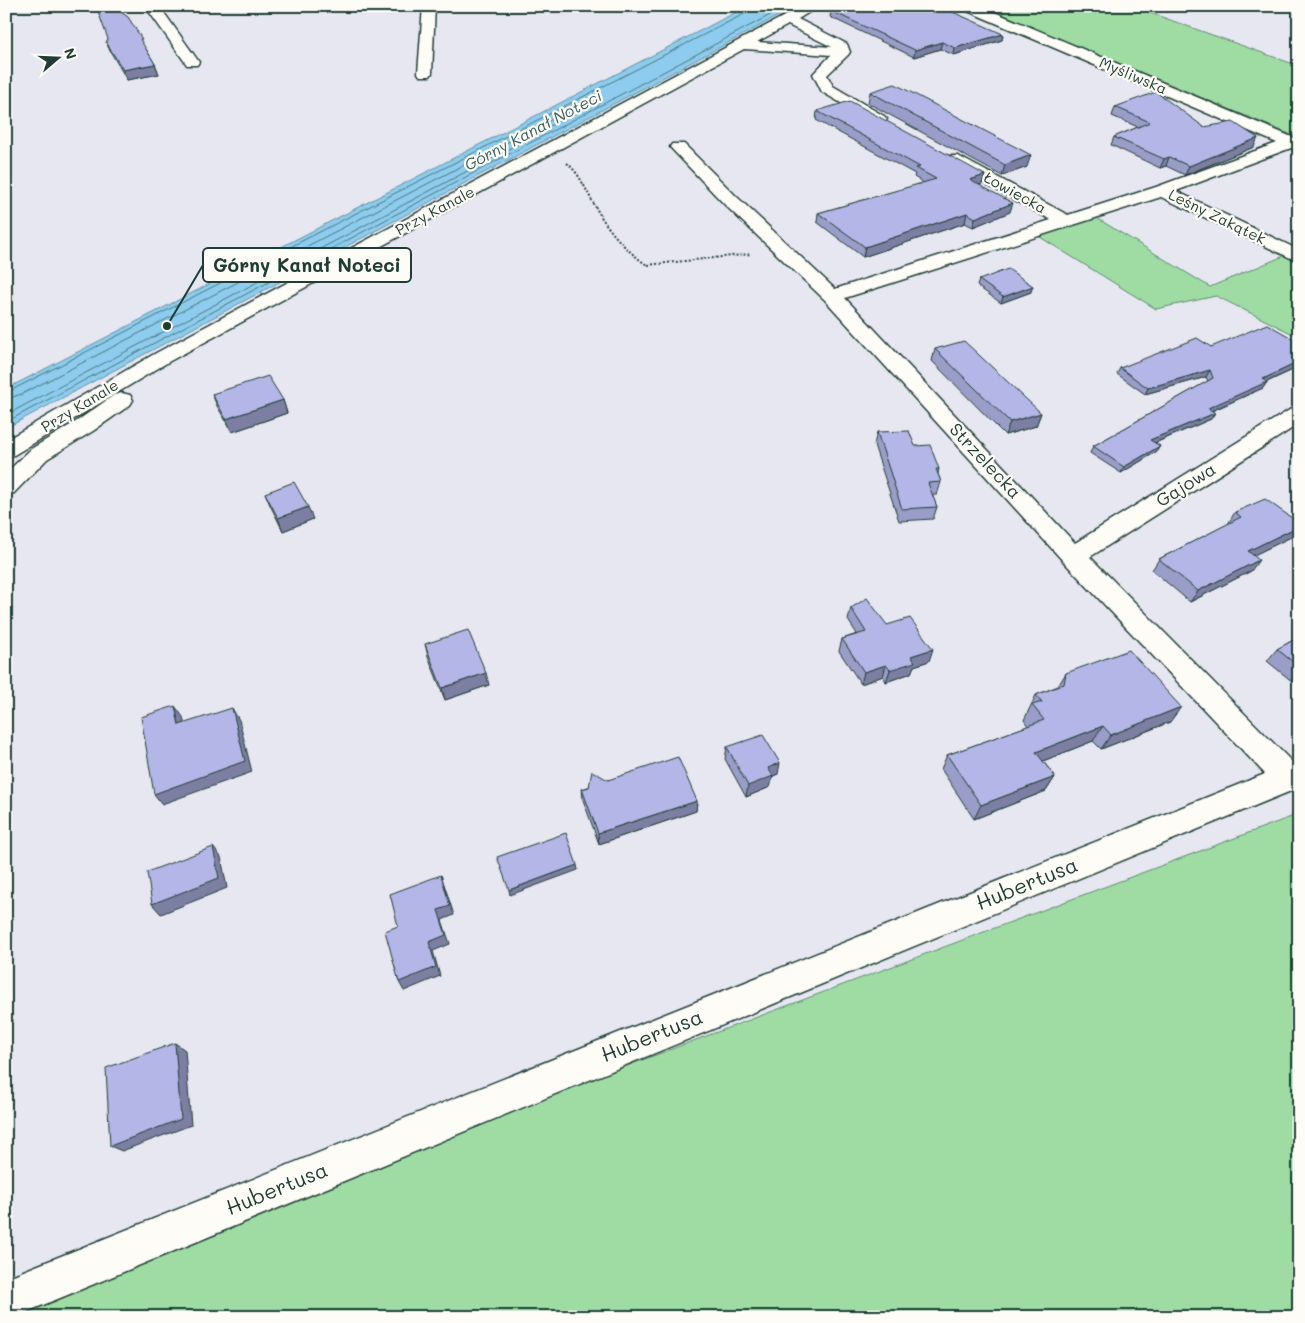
<svg xmlns="http://www.w3.org/2000/svg" width="1305" height="1323" font-family="Mali,sans-serif">
<rect width="100%" height="100%" fill="#e7e7f2"/>
<filter id="ink" filterUnits="userSpaceOnUse"><feTurbulence type="fractalNoise" baseFrequency=".02" numOctaves="2"/><feDisplacementMap in="SourceGraphic" scale="10" xChannelSelector="R" yChannelSelector="G"/><feConvolveMatrix kernelMatrix="1 2 1 2 8 2 1 2 1" color-interpolation-filters="sRGB"/></filter>
<g filter="url(#ink)">
<g fill="#9edca4" stroke="#5e8c6c">
<path d="M981,6H1131L1299,66V138Z"/>
<path d="M1090,214L1210,287L1291,253L1299,257V337L1216,296L1156,309L1035,234Z"/>
<path d="M1299,814V1317H25L26,1291Z"/>
</g>
<path fill="#8dccee" stroke="#6193a4" d="M748,6H797L6,428V389Z"/>
<g fill="none" stroke-linecap="round" stroke-linejoin="round">
<g stroke="#4b767e" stroke-width="1">
<path d="M6,393L746,13L749,6"/>
<path d="M6,399L22,394L566,112L569,113L568,116L492,158L6,415"/>
<path d="M6,422L787,6"/>
</g>
<g stroke="#1f3d34" stroke-width="3">
<g id="street">
<path d="M143,6L160,7L199,62L197,65H187L150,13Z"/>
<path d="M423,6H435L432,73L430,76H420L418,73Z"/>
<path d="M803,6H819L798,19L847,44L850,52L848,55L827,75L833,86L884,116L887,119L884,122H874L822,92L813,74L831,55L744,49L170,361L14,455L6,457V440L156,353ZM788,25L832,47L757,42Z"/>
<path d="M962,6H980L1299,140V151L1291,148L1176,191L1299,250V262L1161,197L845,298L1075,543L1291,409L1299,407V424L1090,557L1294,764L1299,763V789L1291,791L14,1317H6V1278L1265,774L1064,562L825,300L725,205L670,147L672,144H684L737,197L835,289L1051,220L946,162L944,159L946,156H958L1068,215L1156,187L1277,143L963,9Z"/>
<path d="M122,393L130,395L133,400L130,405L93,431L47,459L14,493L6,495V473L31,449L77,421L114,395Z"/>
</g>
</g>
<path stroke="#1f3d34" stroke-width="2" stroke-dasharray="2 2" stroke-linecap="butt" d="M567,163C581,175 586,191 595,206C607,229 625,250 647,265L751,254"/>
<use href="#street" fill="#fdfcf7" fill-rule="evenodd"/>
</g>
<g fill="#9a9dc7" stroke="#1f3d34">
<path d="M831,11L1003,34L1002,40L954,55L940,49L914,57L830,17Z"/>
<path d="M106,42L146,49L155,64L159,74L127,80L110,51Z"/>
<path d="M870,92L1027,167L1002,176L868,103Z"/>
<path d="M1115,107L1204,127L1254,147L1185,175L1166,166L1160,168L1111,145L1114,137L1138,127L1112,116Z"/>
<path d="M817,111L985,175L982,184L979,185L1010,212L973,227L965,223L863,257L817,222L818,213L924,183L914,177L915,174L816,120Z"/>
<path d="M979,280L1031,292L1001,303L977,286Z"/>
<path d="M1299,342V367L1267,382L1263,388L1212,411L1211,419L1155,443L1160,446L1156,452L1121,473L1090,453L1093,446L1208,381L1206,377L1145,394L1117,374L1120,368L1211,347Z"/>
<path d="M935,349L1041,413L1036,426L1005,435L932,361Z"/>
<path d="M212,394L283,400L287,413L232,432L217,406Z"/>
<path d="M877,432L939,469L938,474L941,482L937,495H932L937,507L933,519L899,521L874,445Z"/>
<path d="M265,493L313,519L283,531L270,505Z"/>
<path d="M1235,512L1293,536L1253,555L1251,571L1190,602L1152,570L1159,559L1228,524Z"/>
<path d="M851,608L887,625L929,661L914,666L911,673L886,682L883,676L861,684L839,651L842,639L857,634L848,620Z"/>
<path d="M1299,637V687L1267,661L1277,649Z"/>
<path d="M425,644L489,685L445,700L428,656Z"/>
<path d="M1066,673L1170,722L1101,749L1093,741L1043,761L1055,777L1046,791L974,819L941,769L947,755L1028,726L1024,720L1036,695L1058,686Z"/>
<path d="M727,747L778,774L773,776L770,787L746,797L725,759Z"/>
<path d="M608,780L697,801L696,811L599,844L583,800L582,789Z"/>
</g>
<g fill="#7d7fa2" stroke="#1f3d34">
<path d="M1003,34L1002,40L954,55L955,48Z"/>
<path d="M942,42L940,49L914,57L915,50Z"/>
<path d="M155,64L159,74L127,80L123,70Z"/>
<path d="M1258,138L1254,147L1185,175L1189,166Z"/>
<path d="M1031,155L1027,167L1002,176L1005,165Z"/>
<path d="M1169,157L1166,166L1160,168L1164,159Z"/>
<path d="M985,175L982,184L967,189L970,180Z"/>
<path d="M1013,203L1010,212L973,227L975,218Z"/>
<path d="M967,213L965,223L863,257L865,247Z"/>
<path d="M1033,286L1031,292L1001,303L1003,297Z"/>
<path d="M1299,362V367L1260,385L1267,382L1263,388L1204,414L1208,408L1263,379Z"/>
<path d="M1210,370L1206,377L1145,394L1148,388Z"/>
<path d="M283,400L287,413L232,432L226,419Z"/>
<path d="M1041,413L1036,426L1005,435L1010,422Z"/>
<path d="M1215,413L1211,419L1147,446L1150,440Z"/>
<path d="M1160,446L1156,452L1121,473L1124,467Z"/>
<path d="M308,507L313,519L283,531L278,518Z"/>
<path d="M1299,526V528L1293,536L1240,562L1248,551Z"/>
<path d="M1259,560L1251,571L1190,602L1198,591Z"/>
<path d="M933,649L929,661L914,666L911,673L886,682L890,670L911,656Z"/>
<path d="M886,665L883,676L861,684L864,672Z"/>
<path d="M486,673L489,685L445,700L442,688Z"/>
<path d="M175,706L183,717L187,736L179,725Z"/>
<path d="M1181,707L1170,722L1101,749L1111,735Z"/>
<path d="M232,708L239,720L252,772L162,804L154,794Z"/>
<path d="M1103,726L1093,741L1028,767L1036,752Z"/>
<path d="M780,763L778,774L773,776L770,787L746,797L748,786L768,768Z"/>
<path d="M1055,777L1046,791L974,819L981,805Z"/>
<path d="M697,801L696,811L599,844L598,833Z"/>
<path d="M213,847L221,857L227,888L161,914L152,904Z"/>
<path d="M577,865L578,870L510,895L509,890Z"/>
<path d="M441,875L454,915L442,920L450,944L433,951L440,976L404,991L399,982L429,942L438,910Z"/>
<path d="M175,1043L185,1050L191,1125L122,1151L110,1146Z"/>
</g>
<g fill="#b3b6e7" stroke="#1f3d34">
<path d="M96,6H112L128,17L142,39H140L155,64L123,70L106,42L108,39Z"/>
<path d="M846,6H939L1003,34L955,48L942,42L915,50L831,11Z"/>
<path d="M895,84L1031,155L1005,165L870,92Z"/>
<path d="M1156,92L1204,127L1233,122L1258,138L1189,166L1169,157L1164,159L1114,137L1150,122L1115,107Z"/>
<path d="M850,101L985,175L970,180L1013,203L975,218L967,213L865,247L818,213L936,179L916,168L920,167L817,111Z"/>
<path d="M1008,269L1033,286L1003,297L979,280Z"/>
<path d="M1267,324L1299,342V362L1263,379L1267,382L1208,408L1215,413L1150,440L1160,446L1124,467L1093,446L1213,378L1210,370L1148,388L1120,368L1197,338L1211,347Z"/>
<path d="M964,341L1041,413L1010,422L935,349Z"/>
<path d="M268,376L283,400L226,419L212,394Z"/>
<path d="M909,431L915,446L930,445L939,469H936L941,482L928,483L937,507L902,509L877,432Z"/>
<path d="M294,482L308,507L278,518L265,493Z"/>
<path d="M1265,499L1299,523V526L1248,551L1259,560L1198,591L1159,559L1241,517L1235,512Z"/>
<path d="M867,598L887,625L910,618L933,649L911,656L915,662L890,670L886,665L864,672L842,639L866,632L851,608Z"/>
<path d="M468,630L486,673L442,688L425,644Z"/>
<path d="M1299,637V667L1277,649Z"/>
<path d="M1129,650L1181,707L1111,735L1103,726L1036,752L1055,777L981,805L947,755L1044,720L1032,705L1042,702L1036,695L1064,684L1066,673Z"/>
<path d="M175,706L179,725L232,708L245,761L154,794L141,717Z"/>
<path d="M763,735L780,763L768,768L773,776L748,786L727,747Z"/>
<path d="M678,757L697,801L598,833L582,789L589,787L592,771L608,780Z"/>
<path d="M566,833L577,865L509,890L497,857Z"/>
<path d="M213,847L219,878L152,904L147,872Z"/>
<path d="M441,875L450,906L438,910L446,935L429,942L436,967L399,982L385,931L398,926L390,894Z"/>
<path d="M175,1043L181,1119L110,1146L106,1068Z"/>
</g>
</g>
<g text-anchor="middle" stroke-width="4.5" stroke-linejoin="round" paint-order="stroke">
<g font-size="15" fill="#1f3d34" stroke="#fdfcf7">
<text transform="translate(1133 76) rotate(23)" y="5">Myśliwska</text>
<text transform="translate(1015 193) rotate(29)" y="5">Łowiecka</text>
<text transform="translate(435 211) rotate(-28)" y="5">Przy Kanale</text>
<text transform="translate(1217 217) rotate(26)" y="5">Leśny Zakątek</text>
<text transform="translate(80 406) rotate(-31)" y="5">Przy Kanale</text>
</g>
<g font-size="16" font-style="italic" fill="#3a6162" stroke="#fdfcf7">
<text transform="translate(533 130) rotate(-28)" y="6">Górny Kanał Noteci</text>
</g>
<g font-size="18" fill="#1f3d34" stroke="#fdfcf7">
<text transform="translate(985 461) rotate(47)" y="6">Strzelecka</text>
<text transform="translate(1186 485) rotate(-32)" y="6">Gajowa</text>
</g>
<g font-size="21" fill="#1f3d34" stroke="#fdfcf7">
<text transform="translate(1027 884) rotate(-22)" y="7">Hubertusa</text>
<text transform="translate(652 1036) rotate(-22)" y="7">Hubertusa</text>
<text transform="translate(277 1189) rotate(-22)" y="7">Hubertusa</text>
</g>
</g>
<path fill="none" stroke="#1f3d34" stroke-width="2" d="M167 326L203 265"/>
<circle fill="#1f3d34" stroke="#fdfcf7" stroke-width="2" cx="167" cy="326" r="5"/>
<rect fill="#fdfcf7" stroke="#1f3d34" stroke-width="2" x="203" y="248" width="208" height="34" rx="5"/>
<g font-size="19" text-anchor="middle" font-weight="bold" fill="#1f3d34">
<text x="307" y="272">Górny Kanał Noteci</text>
</g>
<rect width="1305" height="1323" fill="none" stroke="#fdfcf7" stroke-width="25"/>
<rect x="12" y="12" width="1280" height="1298" fill="none" stroke="#1f3d34" stroke-width="2" filter="url(#ink)"/>
<g transform="translate(58 58) rotate(71)" stroke="#fdfcf7" stroke-width="4" paint-order="stroke">
<path d="M0-4L9 19L0 12L-9 19Z" fill="#1f3d34"/>
<text y="-8" font-size="14" font-weight="bold" text-anchor="middle" fill="#1f3d34">N</text>
</g>
</svg>
